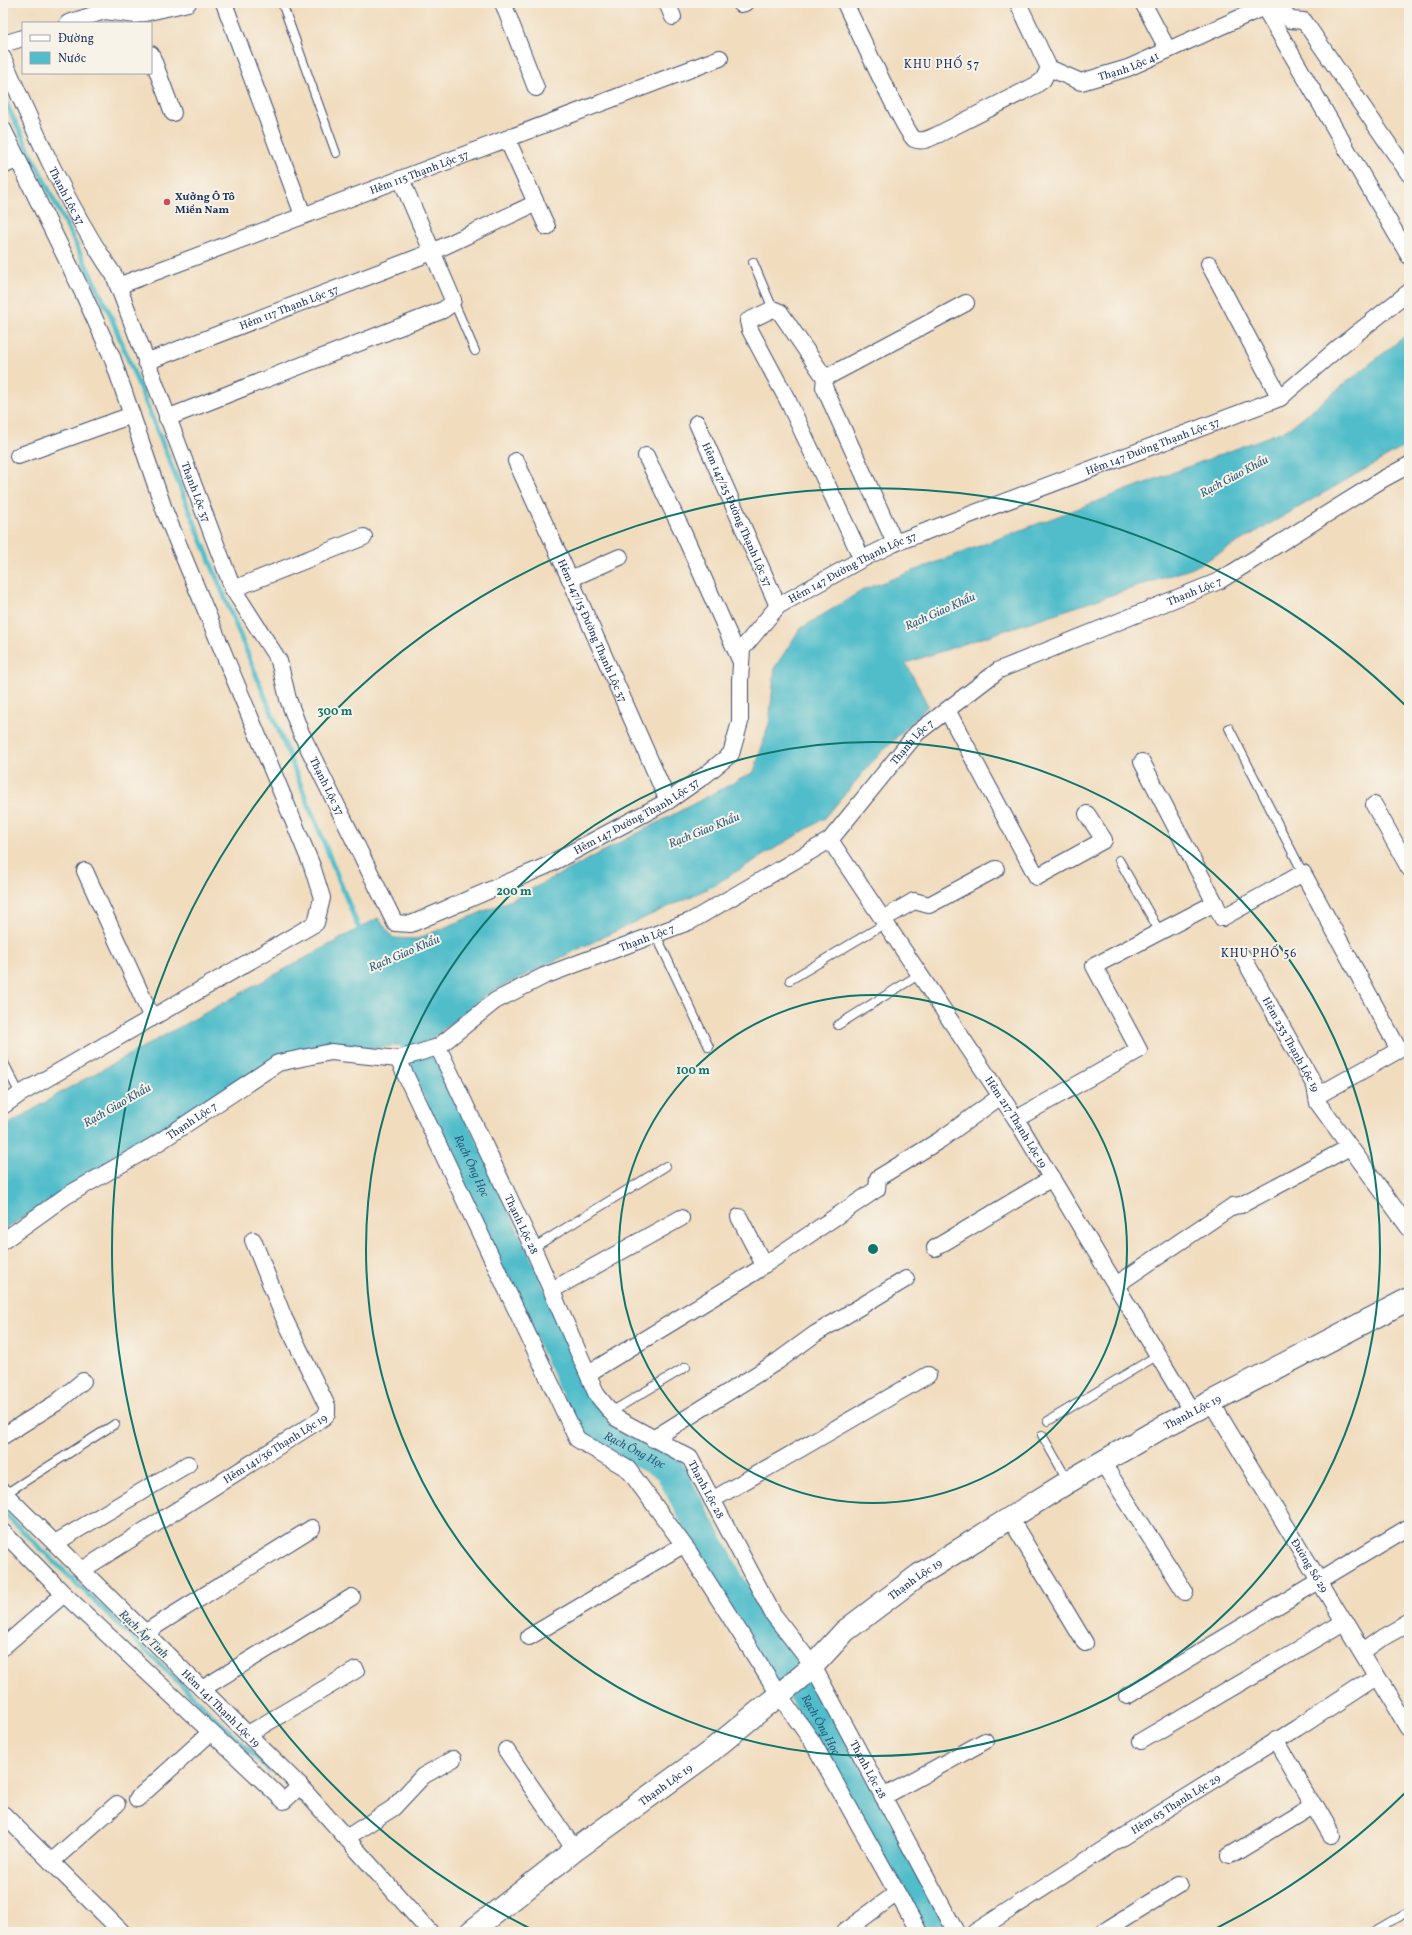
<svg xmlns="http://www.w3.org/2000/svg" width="1412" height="1935" font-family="Vollkorn,serif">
<rect width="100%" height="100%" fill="#f7f3e8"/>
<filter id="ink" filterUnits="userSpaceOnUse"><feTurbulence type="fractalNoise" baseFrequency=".025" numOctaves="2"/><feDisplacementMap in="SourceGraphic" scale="8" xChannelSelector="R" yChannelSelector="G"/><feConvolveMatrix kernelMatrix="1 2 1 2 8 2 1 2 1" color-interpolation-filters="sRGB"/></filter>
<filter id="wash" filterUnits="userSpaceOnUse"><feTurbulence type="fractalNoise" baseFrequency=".012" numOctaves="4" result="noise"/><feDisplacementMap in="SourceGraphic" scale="16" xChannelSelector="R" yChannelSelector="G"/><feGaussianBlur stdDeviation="0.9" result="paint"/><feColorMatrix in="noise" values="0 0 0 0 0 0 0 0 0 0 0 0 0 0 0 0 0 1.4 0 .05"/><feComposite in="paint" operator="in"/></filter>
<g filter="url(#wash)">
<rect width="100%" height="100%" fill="#f1dcbe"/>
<path fill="#51bdca" stroke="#367694" d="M1409,333V444L1193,568L906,663L928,706L871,763L825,818L709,888L605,936L487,994L430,1040L377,1048L306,1050L142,1144L25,1216L3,1231V1128L65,1090L378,918L393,938L417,939L511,900L754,772L769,724L775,667L800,629L863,590L1288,429Z"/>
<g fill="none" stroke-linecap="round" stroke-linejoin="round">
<g stroke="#51bdca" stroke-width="5">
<path d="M3,97L110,314L361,934"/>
<path d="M3,1512L270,1771"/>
</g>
<path stroke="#51bdca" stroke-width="30" id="s1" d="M398,1006L594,1429L668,1467L731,1585L807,1699L935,1932"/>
</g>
</g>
<g filter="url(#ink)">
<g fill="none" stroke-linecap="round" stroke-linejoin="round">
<g stroke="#3b496c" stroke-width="10">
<g id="lane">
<path d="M282,3L336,153"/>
<path d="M753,262L773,309"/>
<path d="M453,300L475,351"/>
<path d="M1229,728L1303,873"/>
<path d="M1119,860L1160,932"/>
<path d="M656,935L709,1047"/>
<path d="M790,980L886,923"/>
<path d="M838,1025L920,974"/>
<path d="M3,1061L20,1094"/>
<path d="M533,1248L666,1166"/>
<path d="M611,1412L686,1367"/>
<path d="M1048,1421L1158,1355"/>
<path d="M1042,1435L1068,1481"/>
<path d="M5,1494L115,1424"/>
<path d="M1373,1932L1409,1911"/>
</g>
</g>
<g stroke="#3b496c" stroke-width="18">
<g id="street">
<path d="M224,3L303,215"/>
<path d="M503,3L536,88"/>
<path d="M667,3L673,17"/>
<path d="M845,3C853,20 907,136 914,139C922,143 930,138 937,135L1036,85L1043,80L1049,68"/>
<path id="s2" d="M1018,3L1049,68L1081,82L1128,68L1273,3"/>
<path d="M1143,3L1168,50"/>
<path d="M1277,3L1290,20L1304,21L1409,174"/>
<path d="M741,4L745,3"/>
<path d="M1264,7L1409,256"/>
<path d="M105,11L136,15L188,3"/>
<path d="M68,23L105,11L113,6"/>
<path d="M3,44L23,38"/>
<path d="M151,54L173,113"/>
<path id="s3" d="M3,58C35,132 68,208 114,275L233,589L279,661L288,699L300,731L395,923L411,924L546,866L668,801L704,776L731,754L740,722V680L742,649L778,606L862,559L895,543L1280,398L1338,348L1409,292"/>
<path d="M3,129L83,293L112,357L165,512L312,866L322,898L316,923L20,1094L3,1106"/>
<path d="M507,139L547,227"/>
<path d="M3,166L18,159"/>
<path d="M1209,264L1280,398"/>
<path id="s4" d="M118,286L720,58"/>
<path id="s5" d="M146,362L432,252L536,203"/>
<path d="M825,378L780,312L773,309L748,321L750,330L788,401L862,559"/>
<path d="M167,418L443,310L450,305L453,300L401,179"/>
<path id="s6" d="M697,423L778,606"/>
<path d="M18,456L132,415"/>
<path d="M646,456L681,528L741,662"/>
<path id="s7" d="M516,461L570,579L668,801"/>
<path d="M895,543L824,387L825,378L966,303"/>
<path d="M570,579L620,557"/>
<path d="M233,589L364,537"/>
<path d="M947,710L1037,877L1104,840L1087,814"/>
<path d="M1142,762L1215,903"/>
<path d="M1374,805L1409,868"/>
<path id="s8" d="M830,840L1016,1119L1192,1412"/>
<path d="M85,871L152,1018"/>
<path d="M883,919L914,901L929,905L996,869"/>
<path id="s9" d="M1243,957L1315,1086L1318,1103L1409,1228"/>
<path id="s10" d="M438,1047L533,1248L597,1395L616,1418L690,1458L773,1614L813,1666L956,1932"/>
<path d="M398,1059L577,1439L628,1469L689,1552L780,1696L812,1741L919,1932"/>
<path d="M1016,1119L1139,1050L1094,966L1215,903L1222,918L1303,873L1399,1050L1317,1096"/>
<path d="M739,1217L764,1265L877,1189L878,1178L940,1140L1001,1096"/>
<path id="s11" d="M3,1241L66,1196L153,1146L278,1063L331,1052L398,1059L438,1047L495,1001L544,976L691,921L830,840L917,733L999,670L1219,581L1383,479L1409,465"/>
<path d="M935,1248L1052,1178"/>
<path d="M1116,1285L1233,1206L1241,1205L1350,1147"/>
<path d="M552,1290L681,1218"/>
<path d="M589,1373L758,1270"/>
<path id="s12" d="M1211,1402L1409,1729"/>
<path d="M3,1436L56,1403L83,1381"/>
<path d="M653,1439L778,1361L815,1334L906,1279"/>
<path d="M1102,1462L1185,1592"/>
<path id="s13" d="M3,1492L300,1786L430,1932"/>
<path d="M712,1500L928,1375"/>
<path d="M1010,1518L1085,1643"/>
<path d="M3,1532L64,1594L284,1801L300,1786"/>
<path d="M55,1543L188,1464"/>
<path id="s14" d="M82,1570L323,1418L327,1414V1406L284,1318L253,1240"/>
<path d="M146,1632L312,1528"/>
<path d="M529,1637L683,1545"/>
<path d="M3,1647L64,1594"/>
<path d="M1363,1652L1384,1637L1409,1623"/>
<path d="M202,1689L352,1597"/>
<path d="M1127,1696L1409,1527"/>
<path d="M248,1734L356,1670"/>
<path d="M1276,1740L1331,1835"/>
<path d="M1141,1741L1344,1622"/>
<path d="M506,1750L575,1850"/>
<path d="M883,1797L985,1741"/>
<path d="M137,1799L210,1733"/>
<path d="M3,1814L122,1932"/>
<path d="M346,1838L393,1808L423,1776L453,1759"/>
<path d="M1229,1856L1313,1805"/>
<path d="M51,1862L117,1804"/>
<path d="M844,1932L897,1893"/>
<path id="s15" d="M975,1932L1160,1813L1297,1728L1376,1676"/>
<path d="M1103,1932L1179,1885"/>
</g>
</g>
<g stroke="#3b496c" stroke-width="24">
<g id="secondary">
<path id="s16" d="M471,1932L575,1850L706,1755L809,1670L845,1631L919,1575L1068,1482L1161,1428L1409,1299"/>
</g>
</g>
<use href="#lane" stroke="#fff" stroke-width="8"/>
<use href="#street" stroke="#fff" stroke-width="16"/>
<use href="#secondary" stroke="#fff" stroke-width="22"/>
</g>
</g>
<g fill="none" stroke="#0f766e" stroke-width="2">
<circle cx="873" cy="1249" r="254"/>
<circle cx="873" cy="1249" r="507"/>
<path d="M1406 1792A761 761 0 0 1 1213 1930M533 1930A761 761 0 1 1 1406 706"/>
</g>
<circle fill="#d1495b" stroke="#f7f3e8" stroke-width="1.5" cx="167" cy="202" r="4"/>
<g text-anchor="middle" stroke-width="4" stroke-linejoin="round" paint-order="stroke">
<g font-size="11" fill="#1b2f5e" stroke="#f7f3e8">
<text dy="4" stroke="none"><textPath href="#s2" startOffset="157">Thạnh Lộc 41</textPath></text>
<text dy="4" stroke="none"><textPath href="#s4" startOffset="322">Hẻm 115 Thạnh Lộc 37</textPath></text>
<text dy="4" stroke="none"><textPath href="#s3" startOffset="152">Thạnh Lộc 37</textPath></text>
<text dy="4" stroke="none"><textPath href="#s5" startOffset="153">Hẻm 117 Thạnh Lộc 37</textPath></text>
<text dy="4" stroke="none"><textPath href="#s3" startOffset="1903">Hẻm 147 Đường Thạnh Lộc 37</textPath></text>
<text dy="4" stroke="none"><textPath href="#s3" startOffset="476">Thạnh Lộc 37</textPath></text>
<text dy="4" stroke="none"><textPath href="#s6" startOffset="100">Hẻm 147/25 Đường Thạnh Lộc 37</textPath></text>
<text dy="4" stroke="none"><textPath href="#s3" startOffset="1579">Hẻm 147 Đường Thạnh Lộc 37</textPath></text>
<text dy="4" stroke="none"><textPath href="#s11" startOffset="1389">Thạnh Lộc 7</textPath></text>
<text dy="4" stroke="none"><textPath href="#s7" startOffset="186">Hẻm 147/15 Đường Thạnh Lộc 37</textPath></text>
<text dy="4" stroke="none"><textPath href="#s11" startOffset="1065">Thạnh Lộc 7</textPath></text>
<text dy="4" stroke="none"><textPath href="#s3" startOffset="800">Thạnh Lộc 37</textPath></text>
<text dy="4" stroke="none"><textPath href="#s3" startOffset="1219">Hẻm 147 Đường Thạnh Lộc 37</textPath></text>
<text dy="4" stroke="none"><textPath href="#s11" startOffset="729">Thạnh Lộc 7</textPath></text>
<text dy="4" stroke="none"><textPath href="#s9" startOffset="100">Hẻm 233 Thạnh Lộc 19</textPath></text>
<text dy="4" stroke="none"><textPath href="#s11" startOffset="224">Thạnh Lộc 7</textPath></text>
<text dy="4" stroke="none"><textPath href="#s8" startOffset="338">Hẻm 217 Thạnh Lộc 19</textPath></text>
<text dy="4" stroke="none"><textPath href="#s10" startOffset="196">Thạnh Lộc 28</textPath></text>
<text dy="4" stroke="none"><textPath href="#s16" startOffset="892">Thạnh Lộc 19</textPath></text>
<text dy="4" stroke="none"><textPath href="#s14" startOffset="228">Hẻm 141/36 Thạnh Lộc 19</textPath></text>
<text dy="4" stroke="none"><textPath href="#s10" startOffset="532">Thạnh Lộc 28</textPath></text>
<text dy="4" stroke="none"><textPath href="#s12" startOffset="191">Đường Số 29</textPath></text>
<text dy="4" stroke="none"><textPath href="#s16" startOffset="568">Thạnh Lộc 19</textPath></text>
<text dy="4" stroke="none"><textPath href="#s13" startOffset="307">Hẻm 141 Thạnh Lộc 19</textPath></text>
<text dy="4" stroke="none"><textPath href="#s10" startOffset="856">Thạnh Lộc 28</textPath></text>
<text dy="4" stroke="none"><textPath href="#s16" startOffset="244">Thạnh Lộc 19</textPath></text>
<text dy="4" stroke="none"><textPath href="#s15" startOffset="238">Hẻm 63 Thạnh Lộc 29</textPath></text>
</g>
<g font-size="11" font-weight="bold" fill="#1b2f5e" stroke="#f7f3e8" text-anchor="start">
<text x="175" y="200">Xưởng Ô Tô<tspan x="175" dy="13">Miền Nam</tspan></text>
</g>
<g font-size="12" letter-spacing="1" fill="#1b2f5e" stroke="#f7f3e8">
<text x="942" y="68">KHU PHỐ 57</text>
<text x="1259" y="957">KHU PHỐ 56</text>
</g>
<g font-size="12" font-style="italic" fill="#2b5a7e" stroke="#f7f3e8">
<text transform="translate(1234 476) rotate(-28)" y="4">Rạch Giao Khẩu</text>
<text transform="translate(940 611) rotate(-24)" y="4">Rạch Giao Khẩu</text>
<text transform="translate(704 830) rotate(-22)" y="4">Rạch Giao Khẩu</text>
<text transform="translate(404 953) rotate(-23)" y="4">Rạch Giao Khẩu</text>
<text transform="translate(117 1105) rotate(-30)" y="4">Rạch Giao Khẩu</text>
<text dy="4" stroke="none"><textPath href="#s1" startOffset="176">Rạch Ông Học</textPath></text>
<text dy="4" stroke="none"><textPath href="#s1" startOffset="512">Rạch Ông Học</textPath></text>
<text transform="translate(144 1634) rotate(44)" y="4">Rạch Ấp Tình</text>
<text dy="4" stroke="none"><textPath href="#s1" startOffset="849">Rạch Ông Học</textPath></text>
</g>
</g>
<circle cx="873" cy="1249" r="6" fill="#0f766e" stroke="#f7f3e8" stroke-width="2"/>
<g font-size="12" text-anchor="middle" font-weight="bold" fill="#0f766e" stroke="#f7f3e8" stroke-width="4" stroke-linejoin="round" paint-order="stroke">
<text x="335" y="715">300 m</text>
<text x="514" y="895">200 m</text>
<text x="693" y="1074">100 m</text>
</g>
<rect width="1412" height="1935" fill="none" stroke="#f7f3e8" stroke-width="16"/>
<rect x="22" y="22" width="130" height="52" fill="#f7f3e8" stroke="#9fa5b1"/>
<rect x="30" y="35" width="20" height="6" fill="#ffffff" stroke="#9fa5b1"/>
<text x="58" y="42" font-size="12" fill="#1b2f5e">Đường</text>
<rect x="30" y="52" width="20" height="12" fill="#51bdca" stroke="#9fa5b1"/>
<text x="58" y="62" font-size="12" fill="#1b2f5e">Nước</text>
</svg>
